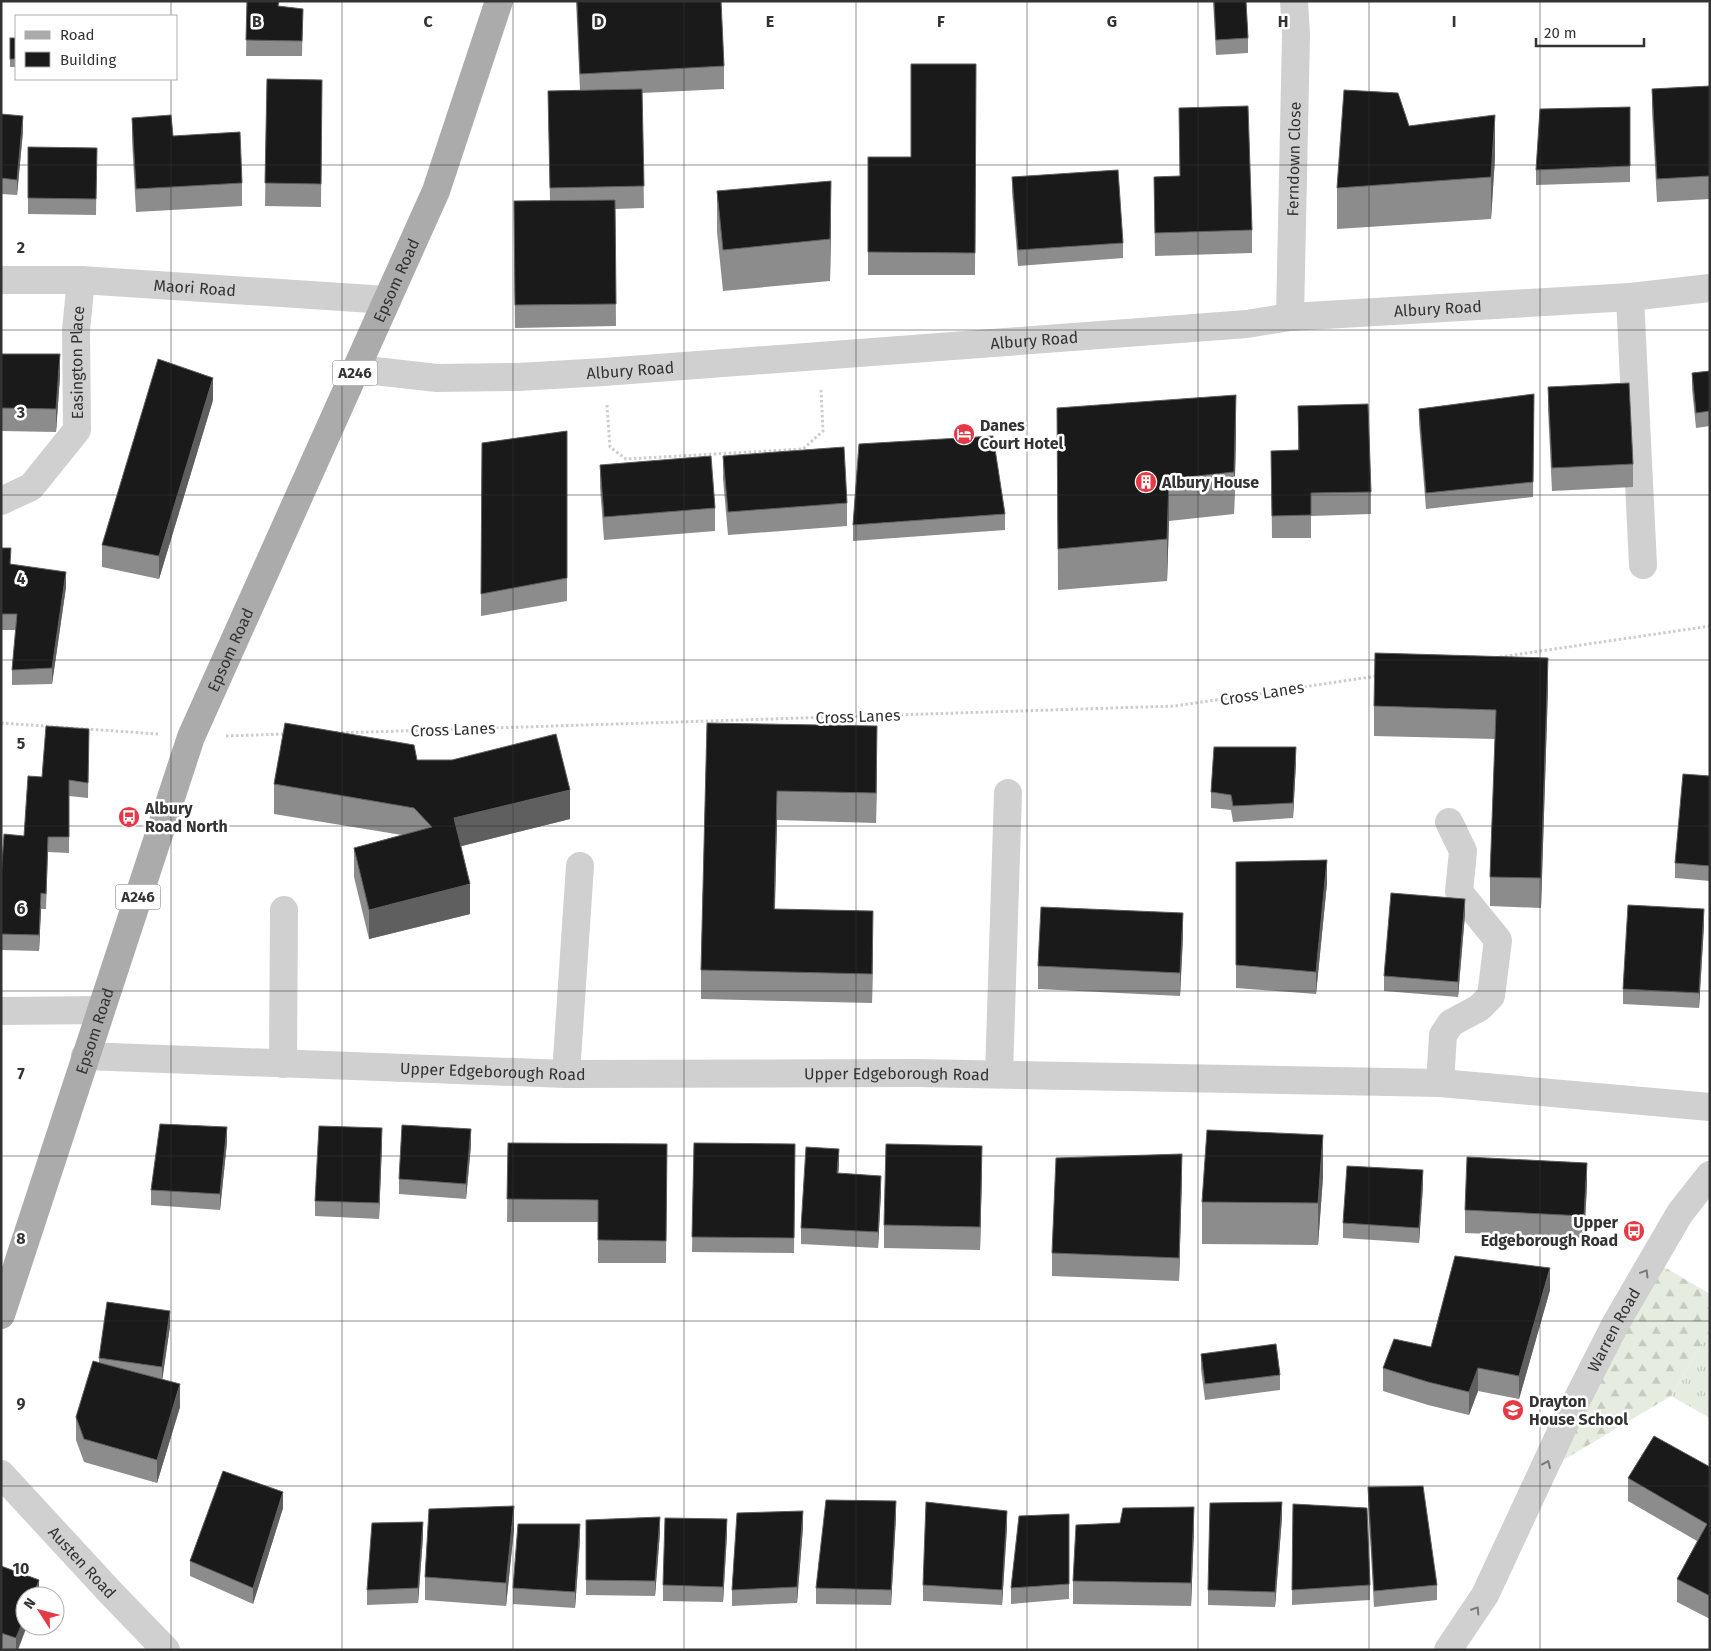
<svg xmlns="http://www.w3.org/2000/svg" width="1711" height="1651" font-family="'Fira Sans',sans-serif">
<defs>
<pattern id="grass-tufts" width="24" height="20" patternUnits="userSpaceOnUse" patternTransform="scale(1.25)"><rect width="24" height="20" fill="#e6ecdf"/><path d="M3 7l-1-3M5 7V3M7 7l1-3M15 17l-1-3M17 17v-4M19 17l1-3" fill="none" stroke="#c6cbc0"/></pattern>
<pattern id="forest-firs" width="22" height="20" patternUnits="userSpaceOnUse" patternTransform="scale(1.25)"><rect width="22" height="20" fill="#e6ecdf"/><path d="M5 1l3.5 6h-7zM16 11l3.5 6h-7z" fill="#c6cbc0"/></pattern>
</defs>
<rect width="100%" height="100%" fill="#fff"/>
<path fill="url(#grass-tufts)" d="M1706,1336L1710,1338V1418L1671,1396Z"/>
<path fill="url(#forest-firs)" d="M1652,1260L1710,1294V1338L1706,1336L1671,1396L1543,1472Z"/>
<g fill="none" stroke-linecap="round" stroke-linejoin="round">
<g stroke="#cdcdcd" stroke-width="3" stroke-dasharray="2.5 2.5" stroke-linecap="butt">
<path d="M607,405L610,447L626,459L803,449L823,431L821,389"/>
<path d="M1500,657L1710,626"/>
<path d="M1,723L158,734"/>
<path d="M336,733L1175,706L1377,676"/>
<path d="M226,736L285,734"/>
</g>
<g stroke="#d0d0d0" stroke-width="28">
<path id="s1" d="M1,280H81L387,300"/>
<path d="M1630,297L1643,565"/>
<path id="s2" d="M1290,317L1296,35L1294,1"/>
<path id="s3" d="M357,369L437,378L518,377L604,372L1247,324L1290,317L1630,297L1710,288"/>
<path id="s4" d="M1,501L31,487L77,430L76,330L81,280"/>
<path d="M1,1011L101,1010"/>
<path id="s5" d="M85,1056L566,1074L917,1073L1440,1083L1710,1107"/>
<path d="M283,1064L284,910"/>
<path d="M566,1074L580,866"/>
<path d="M999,1074L1008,793"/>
<path d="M1440,1083L1443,1035L1451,1023L1479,1008L1491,996L1498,940L1459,892L1463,851L1449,822"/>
<path id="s6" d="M1,1474L110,1592L166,1650"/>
<path id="s7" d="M1448,1650L1485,1595L1566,1421L1616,1323L1680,1213L1710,1175"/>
</g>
<path stroke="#ababab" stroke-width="28" id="s8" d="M1,1315L191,737L436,191L499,1"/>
</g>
<g fill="#8c8c8c">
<path d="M247,1L279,6L303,9L302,56H246Z"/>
<path d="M576,1H721L724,66V89L642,93L644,208L615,209L616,326L515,328L514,201H550L548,91L580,90Z"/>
<path d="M1213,1H1246L1248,38V53L1216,55Z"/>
<rect x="10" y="38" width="6" height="29"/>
<path d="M976,64L975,275H868V157H911Z"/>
<path d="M267,79L322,80L321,207L265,206Z"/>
<path d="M1710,86V199L1657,202L1652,112V89Z"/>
<path d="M1630,107V182L1536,185V170Z"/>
<path d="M1179,108L1252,230V253L1155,256L1154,177L1180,176Z"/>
<path d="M1,114L23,131L17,195L1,194Z"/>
<path d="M132,118L173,136L242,183V206L136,212L132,140Z"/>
<path d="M1409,126L1495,157L1491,219L1337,229V188Z"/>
<path d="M28,147L97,148L96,215L28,214Z"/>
<path d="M1012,177L1123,243V258L1018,266L1012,192Z"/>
<path d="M717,191L831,222L830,281L723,291L717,232Z"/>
<path d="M1,354L60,376L56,432L1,431Z"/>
<path d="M1710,371V426L1696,428L1692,389V373Z"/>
<path d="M1548,387L1633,464V487L1552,491L1548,410Z"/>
<path d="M1534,394L1533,497L1426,509L1419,424V409Z"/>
<path d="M213,400L159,579L102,567V545Z"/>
<path d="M1298,406L1371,492V514L1311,516V538H1272L1271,451L1298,450Z"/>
<path d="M1057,408L1236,437L1234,514L1169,521L1167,581L1058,590Z"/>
<path d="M567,431V601L481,616L482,443Z"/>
<path d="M723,456L847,503V526L728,535L723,479Z"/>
<path d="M600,465L715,508V531L604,540L600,487Z"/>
<path d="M1005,514V530L853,541V525Z"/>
<path d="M1,548L11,564L66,587L52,684L12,685V670L16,630H1Z"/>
<path d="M1548,688L1541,908L1490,906V877L1495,739L1374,736V706Z"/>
<path d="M707,723L877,756L876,823L777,820L775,909L873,941L872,1003L701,999V970Z"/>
<path d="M89,729L88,798L69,796V853L48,852L46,909H41L39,951L1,950V879L24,836L42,777Z"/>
<path d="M417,760L570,819L461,846L470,914L369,939L354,877V848L402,835L274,814V784Z"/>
<path d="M1296,762L1293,818L1233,822L1231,810L1211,808V792Z"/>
<path d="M1710,776V881L1675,878V863Z"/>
<path d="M1236,862L1327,883L1316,994L1236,988Z"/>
<path d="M1465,914L1458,997L1384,991V976Z"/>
<path d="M1704,925L1699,1008L1623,1004V989Z"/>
<path d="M1183,936L1180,996L1038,989V966Z"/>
<path d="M227,1142L220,1210L151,1205V1190Z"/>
<path d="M508,1143L667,1144L666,1263H598V1222H507Z"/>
<path d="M694,1143L795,1144L794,1253L692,1252Z"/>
<path d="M382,1144L379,1219L315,1216V1201Z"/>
<path d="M471,1145L466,1199L399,1194V1179Z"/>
<path d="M839,1164L838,1174L881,1192L878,1248L801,1244V1228Z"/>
<path d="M982,1169L980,1250L884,1248V1225Z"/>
<path d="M1182,1176L1179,1281L1052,1276V1253Z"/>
<path d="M1323,1177L1318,1245L1202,1244V1202Z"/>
<path d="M1587,1185L1584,1238L1465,1233V1210Z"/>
<path d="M1423,1186L1419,1243L1343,1238V1223Z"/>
<path d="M1550,1290L1519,1399L1478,1391L1469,1415L1428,1405L1383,1391V1368L1431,1347Z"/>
<path d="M170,1326L162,1379L180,1407L157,1483L84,1462L76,1440V1417L99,1363V1358Z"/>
<path d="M1201,1354L1280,1375V1390L1205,1400L1201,1369Z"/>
<path d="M1710,1467V1619L1677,1602V1579L1697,1541L1628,1501V1478Z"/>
<path d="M1368,1487L1437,1585V1600L1374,1607L1368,1502Z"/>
<path d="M1293,1504L1370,1585V1600L1292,1605Z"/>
<path d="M283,1508L253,1604L190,1576V1561Z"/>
<path d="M1069,1514V1599L1011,1604V1588Z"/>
<path d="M896,1517L891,1605L816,1604V1588Z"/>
<path d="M1282,1517L1275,1607L1208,1605V1590Z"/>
<path d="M586,1520L660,1532L655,1596L586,1595Z"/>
<path d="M803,1527L797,1603L732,1606V1590Z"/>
<path d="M1007,1527L1002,1605L923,1601V1585Z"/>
<path d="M514,1529L506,1606L425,1600V1577Z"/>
<path d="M1194,1530L1191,1606L1073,1604V1581Z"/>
<path d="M727,1534L723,1602L663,1601V1585Z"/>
<path d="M423,1537L418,1603L367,1605V1590Z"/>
<path d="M580,1540L575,1608L513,1604V1588Z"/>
<path d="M1,1566L39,1580V1596H25L18,1650H6L1,1648Z"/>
</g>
<g fill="#5f5f5f">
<path d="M1495,115V157L1491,219V177Z"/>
<path d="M23,116V131L17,195V180Z"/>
<path d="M831,181V222L830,281V239Z"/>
<path d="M60,354V376L56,432V409Z"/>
<path d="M213,378V400L159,579V556Z"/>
<path d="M1236,395V437L1234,514V472Z"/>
<path d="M1169,479V521L1167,581V539Z"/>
<path d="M66,572V587L52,684V668Z"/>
<path d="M1548,658V688L1541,908V878Z"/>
<path d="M877,726V756L876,823V793Z"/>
<path d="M1296,747V762L1293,818V803Z"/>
<path d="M570,790V819L454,848V818Z"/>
<path d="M777,791V820L774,938V909Z"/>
<path d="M1327,860V883L1316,994V972Z"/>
<path d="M470,884V914L369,939V910Z"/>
<path d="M41,893V909L39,951V935Z"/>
<path d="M1465,899V914L1458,997V982Z"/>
<path d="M1704,909V925L1699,1008V993Z"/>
<path d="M873,911V941L872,1003V974Z"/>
<path d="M1183,913V936L1180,996V973Z"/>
<path d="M227,1127V1142L220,1210V1194Z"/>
<path d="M382,1128V1144L379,1219V1203Z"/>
<path d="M471,1129V1145L466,1199V1184Z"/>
<path d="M1323,1135V1177L1318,1245V1203Z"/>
<path d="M982,1146V1169L980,1250V1227Z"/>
<path d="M839,1149V1164L837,1189V1173Z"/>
<path d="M1182,1154V1176L1179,1281V1258Z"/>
<path d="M1587,1163V1185L1584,1238V1216Z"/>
<path d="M1423,1170V1186L1419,1243V1228Z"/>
<path d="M881,1176V1192L878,1248V1232Z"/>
<path d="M1550,1268V1290L1519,1399V1376Z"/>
<path d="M170,1311V1326L162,1382V1367Z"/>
<path d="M1478,1368V1391L1469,1415V1392Z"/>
<path d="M180,1384V1407L157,1483V1460Z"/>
<path d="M283,1492V1508L253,1604V1588Z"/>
<path d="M896,1501V1517L891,1605V1590Z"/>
<path d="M1282,1502V1517L1275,1607V1592Z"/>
<path d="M514,1506V1529L506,1606V1583Z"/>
<path d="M1194,1507V1530L1191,1606V1583Z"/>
<path d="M803,1511V1527L797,1603V1587Z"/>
<path d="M1007,1511V1527L1002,1605V1590Z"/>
<path d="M660,1517V1532L655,1596V1581Z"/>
<path d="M727,1519V1534L723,1602V1587Z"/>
<path d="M423,1522V1537L418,1603V1588Z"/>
<path d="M580,1524V1540L575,1608V1592Z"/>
<path d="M39,1580V1596H33Z"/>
<path d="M25,1616V1626H27L18,1650H16V1638Z"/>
</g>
<g fill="#1a1a1a" stroke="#5f5f5f">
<path d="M247,1H279L278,6L303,9L302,41L246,40Z"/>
<path d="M577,1H721L724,66L580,74Z"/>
<path d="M1214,1H1246L1248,38L1216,40Z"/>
<rect x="10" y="38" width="6" height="21"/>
<path d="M911,64H976L975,253L868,252V157H911Z"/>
<path d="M267,79L322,80L321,184L265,183Z"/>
<path d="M1710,86V176L1657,179L1652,89Z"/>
<path d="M642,89L644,186L550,188L548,91Z"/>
<path d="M1344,90L1398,93L1409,126L1495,115L1491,177L1337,188Z"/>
<path d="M1248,106L1252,230L1155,233L1154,177L1180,176L1179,108Z"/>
<path d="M1630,107V166L1536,170L1540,109Z"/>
<path d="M1,114L23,116L17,180L1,178Z"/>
<path d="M171,115L173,136L240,132L242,183L136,189L132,118Z"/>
<path d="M28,147L97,148L96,199L28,198Z"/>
<path d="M1118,170L1123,243L1018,250L1012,177Z"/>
<path d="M831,181L830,239L723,250L717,191Z"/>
<path d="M615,200L616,304L515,305L514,201Z"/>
<path d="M1,354H60L56,409L1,408Z"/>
<path d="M158,359L213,378L159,556L102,545Z"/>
<path d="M1710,371V411L1696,413L1692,373Z"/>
<path d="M1629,383L1633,464L1552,468L1548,387Z"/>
<path d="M1534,394L1533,482L1426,493L1419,409Z"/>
<path d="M1236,395L1234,472L1169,479L1167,539L1058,549L1057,408Z"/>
<path d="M1368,404L1371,492L1311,493V515L1272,516L1271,451L1299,450L1298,406Z"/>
<path d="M567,431V578L481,594L482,443Z"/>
<path d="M993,436L1005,514L853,525L859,444Z"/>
<path d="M844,447L847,503L728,512L723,456Z"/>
<path d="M711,456L715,508L604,517L600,465Z"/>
<path d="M1,548H11L10,564L66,572L52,668L12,670L17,614H1Z"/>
<path d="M1375,653L1548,658L1541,878L1490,877L1496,710L1374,706Z"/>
<path d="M285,723L414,745L417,760H452L556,734L570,790L454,818L470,884L369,910L354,848L432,827L414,808L274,784Z"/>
<path d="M707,723L877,726L876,793L777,791L774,909L873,911L872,974L701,970Z"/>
<path d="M46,726L89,729L88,783L69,780V837H48L46,894L41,893L39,935L1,934V879L4,834L24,836L28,776L42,777Z"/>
<path d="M1214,747H1296L1293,803L1233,806L1231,795L1211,792Z"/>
<path d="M1683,774L1710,776V866L1675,863Z"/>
<path d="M1327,860L1316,972L1236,965V862Z"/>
<path d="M1391,893L1465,899L1458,982L1384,976Z"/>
<path d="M1628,905L1704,909L1699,993L1623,989Z"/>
<path d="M1041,907L1183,913L1180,973L1038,966Z"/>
<path d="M160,1124L227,1127L220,1194L151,1190Z"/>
<path d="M402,1125L471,1129L466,1184L399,1179Z"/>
<path d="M319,1126L382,1128L379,1203L315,1201Z"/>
<path d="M1207,1130L1323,1135L1318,1203L1202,1202Z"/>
<path d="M508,1143L667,1144L666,1241L598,1240V1200L507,1199Z"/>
<path d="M694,1143L795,1144L794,1238L692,1237Z"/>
<path d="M886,1144L982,1146L980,1227L884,1225Z"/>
<path d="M806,1147L839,1149L837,1173L881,1176L878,1232L801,1228Z"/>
<path d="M1182,1154L1179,1258L1052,1253L1056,1158Z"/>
<path d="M1467,1157L1587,1163L1584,1216L1465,1210Z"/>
<path d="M1347,1166L1423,1170L1419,1228L1343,1223Z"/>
<path d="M1455,1256L1550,1268L1519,1376L1478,1368L1469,1392L1428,1382L1383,1368L1394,1339L1431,1347Z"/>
<path d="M107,1302L170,1311L162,1367L99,1358Z"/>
<path d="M1276,1344L1280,1375L1205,1384L1201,1354Z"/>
<path d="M93,1361L180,1384L157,1460L84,1439L76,1417Z"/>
<path d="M1654,1436L1710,1467V1596L1677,1579L1707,1524L1628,1478Z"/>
<path d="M223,1471L283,1492L253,1588L190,1561Z"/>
<path d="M1423,1486L1437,1585L1374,1591L1368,1487Z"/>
<path d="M826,1500L896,1501L891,1590L816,1588Z"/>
<path d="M926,1502L1007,1511L1002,1590L923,1585Z"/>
<path d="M1282,1502L1275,1592L1208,1590L1210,1503Z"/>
<path d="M1293,1504L1367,1508L1370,1585L1292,1590Z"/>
<path d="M514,1506L506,1583L425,1577L429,1509Z"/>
<path d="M1194,1507L1191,1583L1073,1581L1076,1525L1120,1523L1123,1508Z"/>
<path d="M803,1511L797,1587L732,1590L737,1513Z"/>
<path d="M1069,1514V1584L1011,1588L1019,1516Z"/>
<path d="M660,1517L655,1581L586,1580V1520Z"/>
<path d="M665,1518L727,1519L723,1587L663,1585Z"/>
<path d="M423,1522L418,1588L367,1590L372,1523Z"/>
<path d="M518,1524H580L575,1592L513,1588Z"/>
<path d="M1,1566L39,1580L33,1596H25V1616L16,1638L1,1633Z"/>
</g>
<defs><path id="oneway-chevron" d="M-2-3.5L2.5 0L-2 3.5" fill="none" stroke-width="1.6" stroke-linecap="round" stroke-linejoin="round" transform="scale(1.25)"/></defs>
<g stroke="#7a7a7a">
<use href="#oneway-chevron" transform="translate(1645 1273) rotate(-59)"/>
<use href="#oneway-chevron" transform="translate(1547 1464) rotate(-66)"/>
<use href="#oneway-chevron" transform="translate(1476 1610) rotate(-57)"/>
</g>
<path fill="none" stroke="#333" stroke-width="1" stroke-opacity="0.55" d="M171,1V16M342,1V1650M513,1V1650M684,1V1650M856,1V1650M1027,1V1650M1198,1V1650M1369,1V1650M1540,1V1650M171,79V1650M1,165H1710M1,330H1710M1,495H1710M1,660H1710M1,826H1710M1,991H1710M1,1156H1710M1,1321H1710M1,1486H1710"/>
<defs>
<g id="hotel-disc" transform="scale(1.125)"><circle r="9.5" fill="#e63946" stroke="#fff"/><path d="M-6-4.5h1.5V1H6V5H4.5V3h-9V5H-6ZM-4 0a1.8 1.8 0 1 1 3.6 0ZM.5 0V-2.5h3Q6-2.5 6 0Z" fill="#fff"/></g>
<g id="building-disc" transform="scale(1.125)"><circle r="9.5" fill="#e63946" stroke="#fff"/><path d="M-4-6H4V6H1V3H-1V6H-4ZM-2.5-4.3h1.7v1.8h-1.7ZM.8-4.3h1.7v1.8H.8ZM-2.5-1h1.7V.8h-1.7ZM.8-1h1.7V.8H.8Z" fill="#fff"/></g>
<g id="bus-disc" transform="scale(1.125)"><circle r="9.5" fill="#e63946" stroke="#fff"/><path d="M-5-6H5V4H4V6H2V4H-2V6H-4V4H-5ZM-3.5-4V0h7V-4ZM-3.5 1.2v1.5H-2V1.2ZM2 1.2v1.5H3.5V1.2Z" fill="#fff"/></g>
<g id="school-disc" transform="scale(1.125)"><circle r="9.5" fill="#e63946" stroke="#fff"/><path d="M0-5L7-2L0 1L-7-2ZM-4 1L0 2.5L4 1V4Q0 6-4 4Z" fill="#fff"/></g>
</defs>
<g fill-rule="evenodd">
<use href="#hotel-disc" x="964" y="434"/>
<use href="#building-disc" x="1146" y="482"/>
<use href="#bus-disc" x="129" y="817"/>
<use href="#bus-disc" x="1634" y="1231"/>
<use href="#school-disc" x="1513" y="1410"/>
</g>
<g text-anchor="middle" stroke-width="5" stroke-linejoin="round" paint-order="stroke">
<g fill="#fff" stroke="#707070" stroke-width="1">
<rect x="332.5" y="360.5" width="45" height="25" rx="4"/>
<rect x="115.5" y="884.5" width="45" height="25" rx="4"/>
</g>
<g font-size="15" font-weight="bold" fill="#333">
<text x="355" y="378">A246</text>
<text x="138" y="902">A246</text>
</g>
<g font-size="16" fill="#333" stroke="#fff">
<text dy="6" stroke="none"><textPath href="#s2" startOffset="158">Ferndown Close</textPath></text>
<text dy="6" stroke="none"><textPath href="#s8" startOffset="1109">Epsom Road</textPath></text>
<text dy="6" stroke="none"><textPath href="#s1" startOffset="194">Maori Road</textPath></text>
<text dy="6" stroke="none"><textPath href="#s3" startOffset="1084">Albury Road</textPath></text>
<text dy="6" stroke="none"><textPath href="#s3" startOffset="679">Albury Road</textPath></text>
<text dy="6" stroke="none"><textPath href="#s4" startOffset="174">Easington Place</textPath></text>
<text dy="6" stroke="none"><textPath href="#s3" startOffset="274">Albury Road</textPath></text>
<text dy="6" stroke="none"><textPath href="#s8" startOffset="704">Epsom Road</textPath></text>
<text transform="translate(1262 693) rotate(-9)" y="6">Cross Lanes</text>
<text transform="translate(858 716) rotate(-2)" y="6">Cross Lanes</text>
<text transform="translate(453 729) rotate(-2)" y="6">Cross Lanes</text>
<text dy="6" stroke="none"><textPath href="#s8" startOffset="299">Epsom Road</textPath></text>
<text dy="6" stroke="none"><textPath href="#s5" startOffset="408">Upper Edgeborough Road</textPath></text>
<text dy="6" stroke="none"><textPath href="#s5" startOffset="812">Upper Edgeborough Road</textPath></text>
<text dy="6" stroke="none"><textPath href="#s7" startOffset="361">Warren Road</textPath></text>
<text dy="6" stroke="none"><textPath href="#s6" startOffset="120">Austen Road</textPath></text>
</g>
<g font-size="16" font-weight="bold" fill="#333" stroke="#fff" text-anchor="start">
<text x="980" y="431">Danes<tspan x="980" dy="18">Court Hotel</tspan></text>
<text x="1162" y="488">Albury House</text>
<text x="145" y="814">Albury<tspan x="145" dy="18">Road North</tspan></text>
<text x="1618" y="1228" text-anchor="end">Upper<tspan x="1618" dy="18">Edgeborough Road</tspan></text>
<text x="1529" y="1407">Drayton<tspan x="1529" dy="18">House School</tspan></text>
</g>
</g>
<g font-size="16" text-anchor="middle" font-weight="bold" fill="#333" stroke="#fff" stroke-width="5" stroke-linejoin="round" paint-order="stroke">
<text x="257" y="27">B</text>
<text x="428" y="27">C</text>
<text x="599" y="27">D</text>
<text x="770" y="27">E</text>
<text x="941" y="27">F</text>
<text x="1112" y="27">G</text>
<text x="1283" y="27">H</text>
<text x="1454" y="27">I</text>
<text x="21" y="253">2</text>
<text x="21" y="418">3</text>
<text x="21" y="584">4</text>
<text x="21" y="749">5</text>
<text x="21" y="914">6</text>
<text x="21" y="1079">7</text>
<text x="21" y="1244">8</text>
<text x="21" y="1409">9</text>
<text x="21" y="1574">10</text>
</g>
<rect width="1711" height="1651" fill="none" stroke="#333333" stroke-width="5"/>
<rect x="15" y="15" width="162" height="65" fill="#ffffff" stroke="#adadad"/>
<rect x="25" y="31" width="25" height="8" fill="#ababab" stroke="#adadad"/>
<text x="60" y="40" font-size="15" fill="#333333">Road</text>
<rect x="25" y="52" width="25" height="15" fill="#1a1a1a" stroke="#adadad"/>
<text x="60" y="65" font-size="15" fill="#333333">Building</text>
<g transform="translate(40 1611) rotate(306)"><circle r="24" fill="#ffffff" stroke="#adadad"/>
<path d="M0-4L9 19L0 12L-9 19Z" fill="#e63946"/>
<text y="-8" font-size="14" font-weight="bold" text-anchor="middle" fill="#333333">N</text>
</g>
<path d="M1536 38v8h108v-8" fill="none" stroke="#333333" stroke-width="2.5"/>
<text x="1544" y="38" font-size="15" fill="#333333" stroke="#ffffff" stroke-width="4" paint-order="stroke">20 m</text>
</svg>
